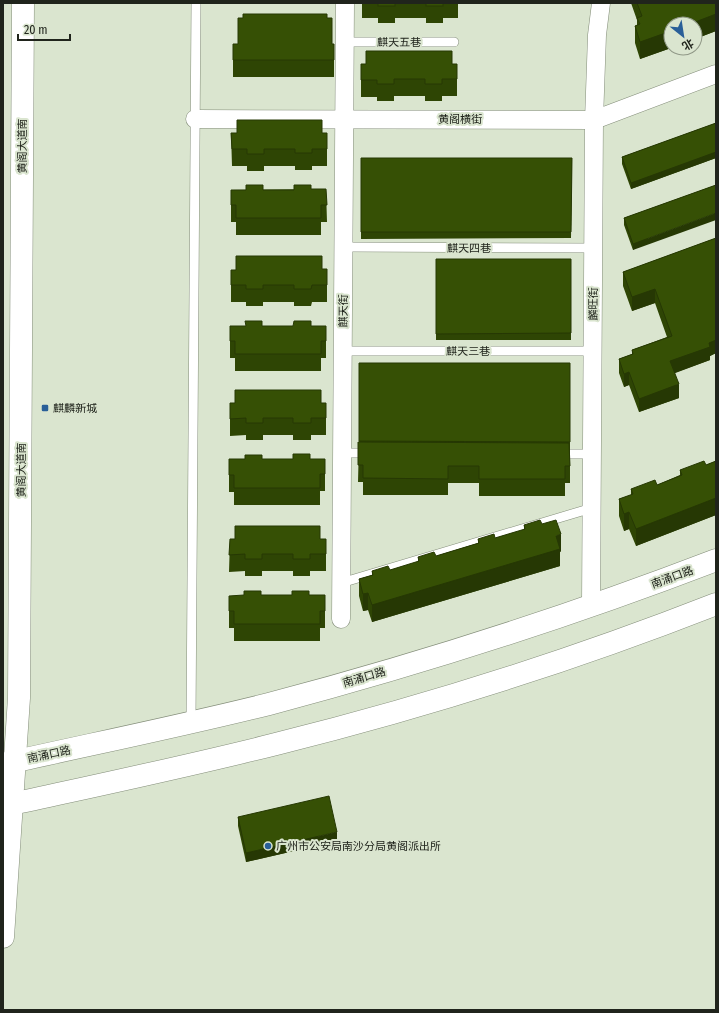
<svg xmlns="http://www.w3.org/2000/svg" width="719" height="1013" font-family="'Fira Sans Condensed','Noto Sans SC',sans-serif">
<rect width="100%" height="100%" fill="#dae5cf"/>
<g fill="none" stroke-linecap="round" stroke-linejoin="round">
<g stroke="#838d79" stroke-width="10">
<g id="lane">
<path d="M345,42H454"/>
<path d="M344,247L593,248"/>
<path d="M343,351H593"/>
<path d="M342,453H370"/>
<path d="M557,454H592"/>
<path d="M341,583L592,508"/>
<path d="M191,722L196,3"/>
</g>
</g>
<g stroke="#838d79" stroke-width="19">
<g id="street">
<path d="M195,119L594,120L716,74"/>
<path d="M591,606L594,120L597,35L601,3"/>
<path d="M341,619L345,3"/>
</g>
</g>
<g stroke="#838d79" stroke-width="23">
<g id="secondary">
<path d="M3,764C92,744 181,726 269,704C420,664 570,616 716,560"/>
<path d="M3,806C94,786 185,767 276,744C425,707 573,660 716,604"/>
</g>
</g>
<g stroke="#838d79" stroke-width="23">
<path id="primary" d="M3,937L19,698L23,3"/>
</g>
<use href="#lane" stroke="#fff" stroke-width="9"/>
<use href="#street" stroke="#fff" stroke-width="18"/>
<use href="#secondary" stroke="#fff" stroke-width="22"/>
<use href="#primary" stroke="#fff" stroke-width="22"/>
</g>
<g fill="#2e4504">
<path d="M362,3H458V18H443V23H426V18H395V23H378V18H362Z"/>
<path d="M631,3H716V31L695,39V24H671V48L640,59L635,43V26L637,25V20Z"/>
<path d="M327,18L332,44H334V77H233V44H238Z"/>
<path d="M361,64H457V96H442V101H425V96H394V101H377V97H361Z"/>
<path d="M716,123V158L631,189L622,164V157Z"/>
<path d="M231,133H327V166H312V170H295V166H264V171H247V166H232Z"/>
<path d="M361,158H572L571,238L361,239Z"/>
<path d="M716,185L633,250L624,225V218Z"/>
<path d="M326,189L327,222H321V235H236V222H231V190Z"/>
<path d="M716,238V353L710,356V360L674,373L679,398L639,412L629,385L624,387L619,373V359L632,354V350L667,337L655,303L632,311L623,286V272Z"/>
<rect x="436" y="259" width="135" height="81"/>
<path d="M327,269V302H312L311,306H294V302H263V306H246V302H231V270Z"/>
<path d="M230,326H326V358H321V371H235V358H230Z"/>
<path d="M359,363H570V483H565V496H479V483H448V495H363V482H358L359,442Z"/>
<path d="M230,403H326V435H311V440H293V435H263V440H246V435L230,436Z"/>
<path d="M229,459H325V491H320V505H234V492H229Z"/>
<path d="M716,461V515L636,546L629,529L624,531L619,516V499L631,495V489L657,485L680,475V470L706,465Z"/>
<path d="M542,524L561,551L560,552V566L372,622L368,610L363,611L359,596V579L372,575V571L390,570L418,562V557L436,556L478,543V539L495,538L524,530V525Z"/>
<path d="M230,539H326V571H310V576H293V571H262V576H245V571L229,572Z"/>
<path d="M325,595V628H320V641H234V628H229V596Z"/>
<path d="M238,817L337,841L246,862L238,826Z"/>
</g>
<g fill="#263804">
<path d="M716,14V31L695,39V24H690Z"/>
<path d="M671,31V48L640,59V42Z"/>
<path d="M716,152V158L631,189V183Z"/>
<path d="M716,213V220L633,250V244Z"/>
<path d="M655,289V303L632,311V297Z"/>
<path d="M716,340V353L710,356V360L670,375V361L709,343Z"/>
<path d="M629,372V385L624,387V374Z"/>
<path d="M679,384V398L639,412V399Z"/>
<path d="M716,498V515L636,546V529Z"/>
<path d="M629,512V529L624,531V514Z"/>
<path d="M561,534V551L560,552V566L372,622V605Z"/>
<path d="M368,593V610L363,611V594Z"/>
<path d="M337,832V841L246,862V853Z"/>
</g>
<g fill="#365005" stroke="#263804">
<rect x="378" y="3" width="17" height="3"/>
<rect x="426" y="3" width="17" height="3"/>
<path d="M637,3H716V14L690,24H671V31L640,42L635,26L640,24L637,18L642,16Z"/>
<path d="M243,14H327V18H332V44H334V60H233V44H238V18H243Z"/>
<path d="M366,51H452V64H457V79H442V84H425V79H394V84H377V80H361V64H366Z"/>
<path d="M237,120H322V133H327V149H312V153H295V149H264V154H247V149H232L231,133H237Z"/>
<path d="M716,123V152L631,183L622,157Z"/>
<path d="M361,158H572L571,232H361Z"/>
<path d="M246,185H263V190H294V185H311V189H326L327,205H321V218H236V205H231V190H246Z"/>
<path d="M716,185V213L633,244L624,218Z"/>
<path d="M716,238V340L709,343L710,347L670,361L679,384L639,399L629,372L624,374L619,359L633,354L632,350L672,336L655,289L632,297L623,272Z"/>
<path d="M236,256H322V269H327V285H312L311,289H294V285H263V289H246V285H231V270H236Z"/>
<path d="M436,259H571V333L436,334Z"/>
<path d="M245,321H262V326H293L294,321H311V326H326V341H321V354H235V341H230V326H246Z"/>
<path d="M359,363H570V442L359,441Z"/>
<path d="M235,390H321V403H326V418H311V423H293V418H263V423H246V418L230,419V403H235Z"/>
<path d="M358,442L569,443L570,466H565V479H479V466H448V479L363,478V465H358Z"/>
<path d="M293,454H310V459H325V474H320V488H234V475H229V459H245V455H262V459H293Z"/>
<path d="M704,461L706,465L716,461V498L636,529L629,512L624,514L619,499L633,494L631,489L655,480L657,485L682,475L680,470Z"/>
<path d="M540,520L542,524L556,520L561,534L556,536L560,549L372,605L368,593L363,594L359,579L373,575L372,571L388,566L390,570L419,561L418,557L434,552L436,556L479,543L478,539L494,534L495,538L525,529L524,525Z"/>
<path d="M235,526H320V539H326V554H310V559H293V554H262V559H245V554L229,555L230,539H235Z"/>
<path d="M244,591H261V595H292V591H309V595H325V611H320V624H234V611H229V596L244,595Z"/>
<path d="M329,796L337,832L246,853L238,817Z"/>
</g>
<g fill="#295f98" stroke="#dae5cf" stroke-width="1.5">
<rect x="41" y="404" width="8" height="8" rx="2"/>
<circle cx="268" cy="846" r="4"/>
</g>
<g text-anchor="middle" stroke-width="4" stroke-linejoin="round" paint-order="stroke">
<g font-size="11" fill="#20241c" stroke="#dae5cf">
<text x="399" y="46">麒天五巷</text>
<text x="460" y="123">黄阁横街</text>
<text transform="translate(22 146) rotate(-90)" y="4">黄阁大道南</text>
<text x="469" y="252">麒天四巷</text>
<text transform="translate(593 304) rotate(-90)" y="4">麟旺街</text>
<text transform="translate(343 311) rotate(-90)" y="4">麒天街</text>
<text x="468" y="355">麒天三巷</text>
<text transform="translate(21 470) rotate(-90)" y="4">黄阁大道南</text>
<text transform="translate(672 577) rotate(-20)" y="4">南涌口路</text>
<text transform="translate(364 677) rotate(-16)" y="4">南涌口路</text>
<text transform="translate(49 754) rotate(-12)" y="4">南涌口路</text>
</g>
<g font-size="11" fill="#20241c" stroke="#dae5cf" text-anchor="start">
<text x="53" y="412">麒麟新城</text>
<text x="276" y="850">广州市公安局南沙分局黄阁派出所</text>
</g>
</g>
<rect width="719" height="1013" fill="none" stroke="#20241c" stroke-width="8"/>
<g transform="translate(683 36) rotate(150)"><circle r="19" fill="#dae5cf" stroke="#909887"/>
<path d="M0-3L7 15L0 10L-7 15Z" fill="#295f98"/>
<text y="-6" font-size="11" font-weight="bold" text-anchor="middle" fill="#20241c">北</text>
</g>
<path d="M18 34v6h52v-6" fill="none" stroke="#20241c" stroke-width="2"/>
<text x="24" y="34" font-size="12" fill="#20241c" stroke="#dae5cf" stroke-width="3" paint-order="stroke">20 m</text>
</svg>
